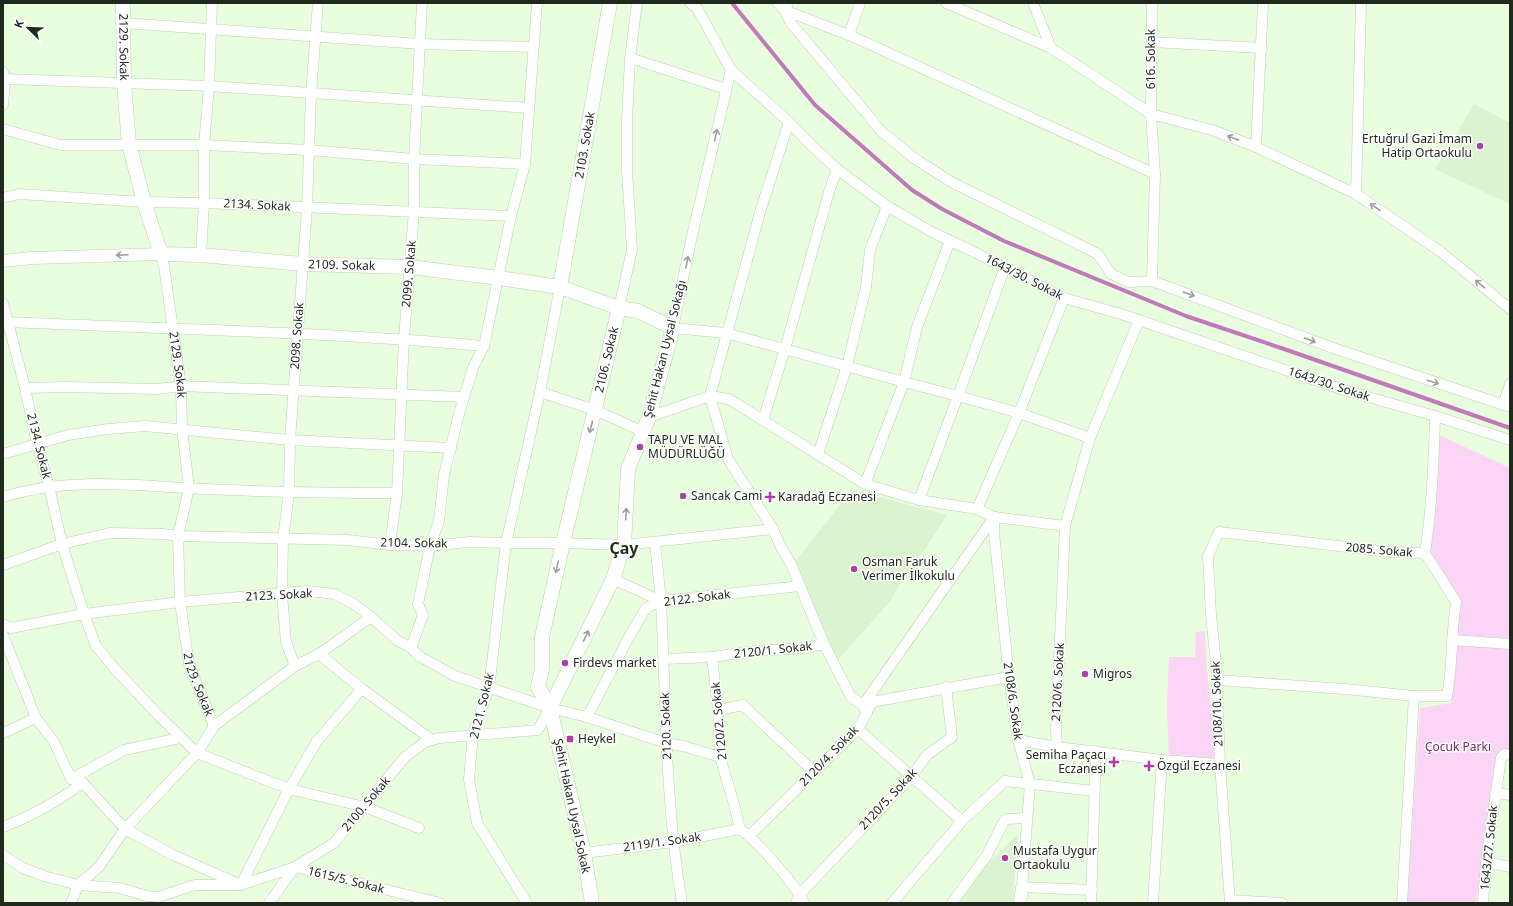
<svg xmlns="http://www.w3.org/2000/svg" width="1513" height="906" font-family="'Noto Sans',sans-serif">
<rect width="100%" height="100%" fill="#e9fddf"/>
<g fill="#dbf3cf">
<path d="M1474,104L1510,123V204L1435,169Z"/>
<path d="M852,490L947,515L923,552L904,576L891,600L837,661L795,562Z"/>
<path d="M1018,834L1013,903H958L970,881Z"/>
</g>
<g fill="#fcd4f6">
<path d="M1439,435L1510,468V751L1499,752L1476,903H1407L1420,708L1451,703L1459,601L1428,553Z"/>
<path d="M1205,631L1206,659L1216,759H1169L1167,705L1169,657H1195L1196,632Z"/>
</g>
<g fill="none" stroke-linecap="round" stroke-linejoin="round">
<path stroke="#c17ab9" stroke-width="4" d="M732,3L815,105L912,190L942,209L1004,241L1186,316L1287,350L1510,428"/>
<g stroke="#bccfb2" stroke-width="11">
<g id="minor">
<path d="M690,3L697,8L731,70L789,122L813,147L837,169L887,206L930,231L1005,267L1064,298L1121,314L1344,390L1435,416L1510,440"/>
<path d="M778,3L784,10L791,23L882,132L914,158L953,183L1098,254L1111,274L1129,282L1152,281L1336,349L1510,407"/>
<path d="M788,3L784,10L849,35L860,3"/>
<path d="M946,3L1051,48"/>
<path d="M1033,3L1051,48L1151,114L1212,130L1256,147L1356,194L1441,252L1510,309"/>
<path d="M1152,3L1151,114L1155,174L1152,281"/>
<path d="M123,23L421,44L533,47"/>
<path d="M849,35L1155,174"/>
<path d="M1152,42L1262,48"/>
<path d="M630,58L726,89"/>
<path d="M731,70L691,240L673,328L726,333L904,382L917,327L950,241"/>
<path d="M3,72L5,79L3,105"/>
<path d="M5,79L209,86L529,108"/>
<path d="M789,122L761,209L710,396L729,399L865,484L919,500L977,509L994,517L1065,526L1056,729L1057,747L1162,760L1220,764"/>
<path d="M3,129L60,145H204L309,150L414,159L525,164"/>
<path d="M1256,147L1263,3"/>
<path d="M1356,194L1361,3"/>
<path d="M3,198L19,194L144,202L204,203L511,216"/>
<path id="s1" d="M161,254L164,266L181,386L182,429L189,488L178,536L180,602L189,664L214,726"/>
<path d="M201,255L204,203V145L209,86L212,3"/>
<path d="M1064,298L1019,413L1090,438"/>
<path d="M3,303L25,388L37,444L49,486L62,544L84,614L96,646L116,670L159,716L197,753L289,789L365,807L419,828"/>
<path d="M619,308L632,250L627,170V121L630,58L637,3"/>
<path d="M3,324L7,322C166,329 326,332 484,346"/>
<path d="M25,388L66,387L158,389L181,386L464,397"/>
<path d="M540,392L595,410L644,432"/>
<path d="M1503,405L1510,384"/>
<path d="M649,417L710,396L728,459L773,529L781,547L791,564L824,644"/>
<path d="M763,420L785,349L829,192L837,169"/>
<path d="M3,454L68,435L108,429L145,426L290,440L451,448"/>
<path d="M818,454L847,366L866,287L870,250L887,206"/>
<path d="M865,484L904,382L958,396L1005,267"/>
<path d="M3,497C69,476 138,486 205,489C269,492 333,493 397,493"/>
<path d="M919,500L958,396L1019,413L977,509"/>
<path d="M994,517V533L1009,677L1018,740L1030,784L1022,887L1092,890"/>
<path d="M1065,526L1090,438L1139,320"/>
<path d="M655,542L661,601"/>
<path d="M390,545L397,493L404,338L414,211V159L422,3"/>
<path d="M3,565L62,544L110,533L163,534L178,536L348,540L390,545L430,546L469,542L506,543L540,392L560,287"/>
<path d="M613,579L661,601C666,702 665,803 682,903"/>
<path d="M3,624L11,628L84,614L180,602L308,591L335,594L354,604L371,617L397,640L411,648L419,656L455,676L550,708"/>
<path d="M3,635L36,718L54,742L71,779L83,783L125,829L173,855L241,885L289,789L317,741L362,689"/>
<path d="M1452,640L1510,644"/>
<path d="M411,648L423,615L418,604L430,546L439,521L444,475L459,414L473,368L484,346L511,216L525,164L537,3"/>
<path d="M319,654L362,689L432,740"/>
<path d="M712,657L718,710L720,757L734,804L740,829C757,841 795,884 804,903"/>
<path d="M664,659L712,657L756,651L805,648L824,644L851,697L863,705L867,713"/>
<path d="M295,666L286,642L282,594L283,539L289,493L290,440L307,208L311,94L318,3"/>
<path d="M1217,680L1345,689L1414,696H1447C1453,664 1451,634 1456,602L1425,553"/>
<path d="M863,705L994,517"/>
<path d="M718,710L743,705L813,771"/>
<path d="M587,717L629,637L646,608L661,601L800,586"/>
<path d="M858,729L962,821"/>
<path d="M3,733L36,718"/>
<path d="M1018,740L1057,747"/>
<path d="M71,779L124,750L180,738"/>
<path d="M1495,793L1510,795"/>
<path d="M3,827C34,815 56,802 83,783"/>
<path d="M749,836L858,729L872,702L1009,677"/>
<path d="M584,853L673,842L740,829"/>
<path d="M3,855L23,868L44,876L78,885L120,888L147,896L158,897L195,885H241L295,867L334,843L405,757L425,742L439,738L538,730L550,708L587,717L666,743L683,746L720,757"/>
<path d="M1486,862L1510,867"/>
<path d="M1230,900L1282,903"/>
<path d="M71,903L78,885L98,868L125,829L197,753L214,726L295,666L319,654L371,617"/>
<path d="M269,903L295,867L440,903"/>
<path d="M527,903L477,823L469,779L473,734L489,688L506,543H563L624,545L773,529"/>
<path d="M796,903L800,894L911,777L927,755L952,737L946,687"/>
<path d="M892,903L962,821L1005,781L1094,791"/>
<path d="M952,903L987,855L1005,819L1027,818"/>
<path d="M1091,903L1096,751"/>
<path d="M1153,903L1162,760"/>
<path d="M1230,903L1220,764L1216,664L1211,615L1208,556L1219,532L1389,552L1425,553C1432,508 1434,462 1435,416"/>
<path d="M1402,903L1414,696"/>
<path d="M1483,903L1486,862L1501,758L1504,754L1510,755"/>
</g>
</g>
<g stroke="#bccfb2" stroke-width="13">
<g id="tertiary">
<path d="M3,261L32,258L161,254"/>
<path d="M1020,903L1022,887"/>
</g>
</g>
<g stroke="#bccfb2" stroke-width="15">
<g id="secondary">
<path id="s2" d="M123,3L124,84L129,144L144,202L161,254L201,255L303,264L410,267L499,278L560,287L619,308L638,311L673,328L649,417L628,469L624,545L613,579L550,708"/>
<path id="s3" d="M560,287L610,3"/>
<path id="s4" d="M592,903L584,853L550,708L538,687L542,668V637L563,543L619,308"/>
</g>
</g>
<use href="#minor" stroke="#fff" stroke-width="10"/>
<use href="#tertiary" stroke="#fff" stroke-width="12"/>
<use href="#secondary" stroke="#fff" stroke-width="14"/>
</g>
<defs><path id="oneway-shaft" d="M-6 0H5M1.5-3L5.5 0L1.5 3" fill="none" stroke-width="1.6" stroke-linecap="round" stroke-linejoin="round"/></defs>
<g stroke="#9b9e99">
<use href="#oneway-shaft" transform="translate(716 135) rotate(-77)"/>
<use href="#oneway-shaft" transform="translate(1233 138) rotate(-160)"/>
<use href="#oneway-shaft" transform="translate(1375 207) rotate(-146)"/>
<use href="#oneway-shaft" transform="translate(122 255) rotate(178)"/>
<use href="#oneway-shaft" transform="translate(687 262) rotate(-79)"/>
<use href="#oneway-shaft" transform="translate(1480 284) rotate(-141)"/>
<use href="#oneway-shaft" transform="translate(1189 294) rotate(20)"/>
<use href="#oneway-shaft" transform="translate(1310 340) rotate(20)"/>
<use href="#oneway-shaft" transform="translate(1433 382) rotate(18)"/>
<use href="#oneway-shaft" transform="translate(591 427) rotate(104)"/>
<use href="#oneway-shaft" transform="translate(626 514) rotate(-87)"/>
<use href="#oneway-shaft" transform="translate(557 567) rotate(102)"/>
<use href="#oneway-shaft" transform="translate(586 636) rotate(-64)"/>
</g>
<g fill="#ab41a2" stroke="#fff" stroke-width="1.5">
<circle cx="1480" cy="146" r="4"/>
<circle cx="640" cy="447" r="4"/>
<circle cx="683" cy="496" r="4"/>
<path d="M768 491h4v4h4v4h-4v4h-4v-4h-4v-4h4z"/>
<circle cx="854" cy="569" r="4"/>
<circle cx="565" cy="663" r="4"/>
<circle cx="1085" cy="674" r="4"/>
<rect x="566" y="735" width="8" height="8" rx="2"/>
<path d="M1112 756h4v4h4v4h-4v4h-4v-4h-4v-4h4z"/>
<path d="M1147 760h4v4h4v4h-4v4h-4v-4h-4v-4h4z"/>
<circle cx="1005" cy="858" r="4"/>
</g>
<g text-anchor="middle" stroke-width="3" stroke-linejoin="round" paint-order="stroke">
<g font-size="12" fill="#21281d" stroke="#fff">
<text dy="4" stroke="none"><textPath href="#s2" startOffset="44">2129. Sokak</textPath></text>
<text transform="translate(1151 59) rotate(-90)" y="4">616. Sokak</text>
<text dy="4" stroke="none"><textPath href="#s3" startOffset="144">2103. Sokak</textPath></text>
<text transform="translate(257 205) rotate(3)" y="4">2134. Sokak</text>
<text dy="4" stroke="none"><textPath href="#s2" startOffset="437">2109. Sokak</textPath></text>
<text transform="translate(409 274) rotate(-85)" y="4">2099. Sokak</text>
<text transform="translate(1024 277) rotate(27)" y="4">1643/30. Sokak</text>
<text transform="translate(297 336) rotate(-86)" y="4">2098. Sokak</text>
<text transform="translate(665 349) rotate(-76)" y="4">Şehit Hakan Uysal Sokağı</text>
<text dy="4" stroke="none"><textPath href="#s4" startOffset="559">2106. Sokak</textPath></text>
<text dy="4" stroke="none"><textPath href="#s1" startOffset="112">2129. Sokak</textPath></text>
<text transform="translate(1329 384) rotate(18)" y="4">1643/30. Sokak</text>
<text transform="translate(39 446) rotate(76)" y="4">2134. Sokak</text>
<text transform="translate(414 543) rotate(1)" y="4">2104. Sokak</text>
<text transform="translate(1379 550) rotate(5)" y="4">2085. Sokak</text>
<text transform="translate(279 595) rotate(-3)" y="4">2123. Sokak</text>
<text transform="translate(697 598) rotate(-7)" y="4">2122. Sokak</text>
<text transform="translate(773 650) rotate(-6)" y="4">2120/1. Sokak</text>
<text transform="translate(1058 682) rotate(-87)" y="4">2120/6. Sokak</text>
<text dy="4" stroke="none"><textPath href="#s1" startOffset="436">2129. Sokak</textPath></text>
<text transform="translate(1013 701) rotate(82)" y="4">2108/6. Sokak</text>
<text transform="translate(1217 704) rotate(-92)" y="4">2108/10. Sokak</text>
<text transform="translate(482 706) rotate(-76)" y="4">2121. Sokak</text>
<text transform="translate(719 721) rotate(-95)" y="4">2120/2. Sokak</text>
<text transform="translate(666 726) rotate(-92)" y="4">2120. Sokak</text>
<text transform="translate(829 756) rotate(-46)" y="4">2120/4. Sokak</text>
<text transform="translate(888 799) rotate(-47)" y="4">2120/5. Sokak</text>
<text transform="translate(366 804) rotate(-50)" y="4">2100. Sokak</text>
<text transform="translate(572 806) rotate(78)" y="4">Şehit Hakan Uysal Sokak</text>
<text transform="translate(662 842) rotate(-8)" y="4">2119/1. Sokak</text>
<text transform="translate(1489 848) rotate(-84)" y="4">1643/27. Sokak</text>
<text transform="translate(346 880) rotate(14)" y="4">1615/5. Sokak</text>
</g>
<g font-size="12" fill="#21281d" stroke="#fff" text-anchor="start">
<text x="1472" y="143" text-anchor="end">Ertuğrul Gazi İmam<tspan x="1472" dy="14">Hatip Ortaokulu</tspan></text>
<text x="648" y="444">TAPU VE MAL<tspan x="648" dy="14">MÜDÜRLÜĞÜ</tspan></text>
<text x="691" y="500">Sancak Cami</text>
<text x="778" y="501">Karadağ Eczanesi</text>
<text x="862" y="566">Osman Faruk<tspan x="862" dy="14">Verimer İlkokulu</tspan></text>
<text x="573" y="667">Firdevs market</text>
<text x="1093" y="678">Migros</text>
<text x="578" y="743">Heykel</text>
<text x="1106" y="759" text-anchor="end">Semiha Paçacı<tspan x="1106" dy="14">Eczanesi</tspan></text>
<text x="1157" y="770">Özgül Eczanesi</text>
<text x="1013" y="855">Mustafa Uygur<tspan x="1013" dy="14">Ortaokulu</tspan></text>
</g>
<g font-size="12" fill="#792372" stroke="#fff">
<text x="1458" y="751">Çocuk Parkı</text>
</g>
<g font-size="16" font-weight="bold" fill="#1f2e17" stroke="#fff">
<text x="624" y="554">Çay</text>
</g>
</g>
<rect width="1513" height="906" fill="none" stroke="#21281d" stroke-width="8"/>
<g transform="translate(28 28) rotate(293)" stroke="#ffffff" stroke-width="3" paint-order="stroke">
<path d="M0-3L7 15L0 10L-7 15Z" fill="#21281d"/>
<text y="-6" font-size="11" font-weight="bold" text-anchor="middle" fill="#21281d">K</text>
</g>
</svg>
